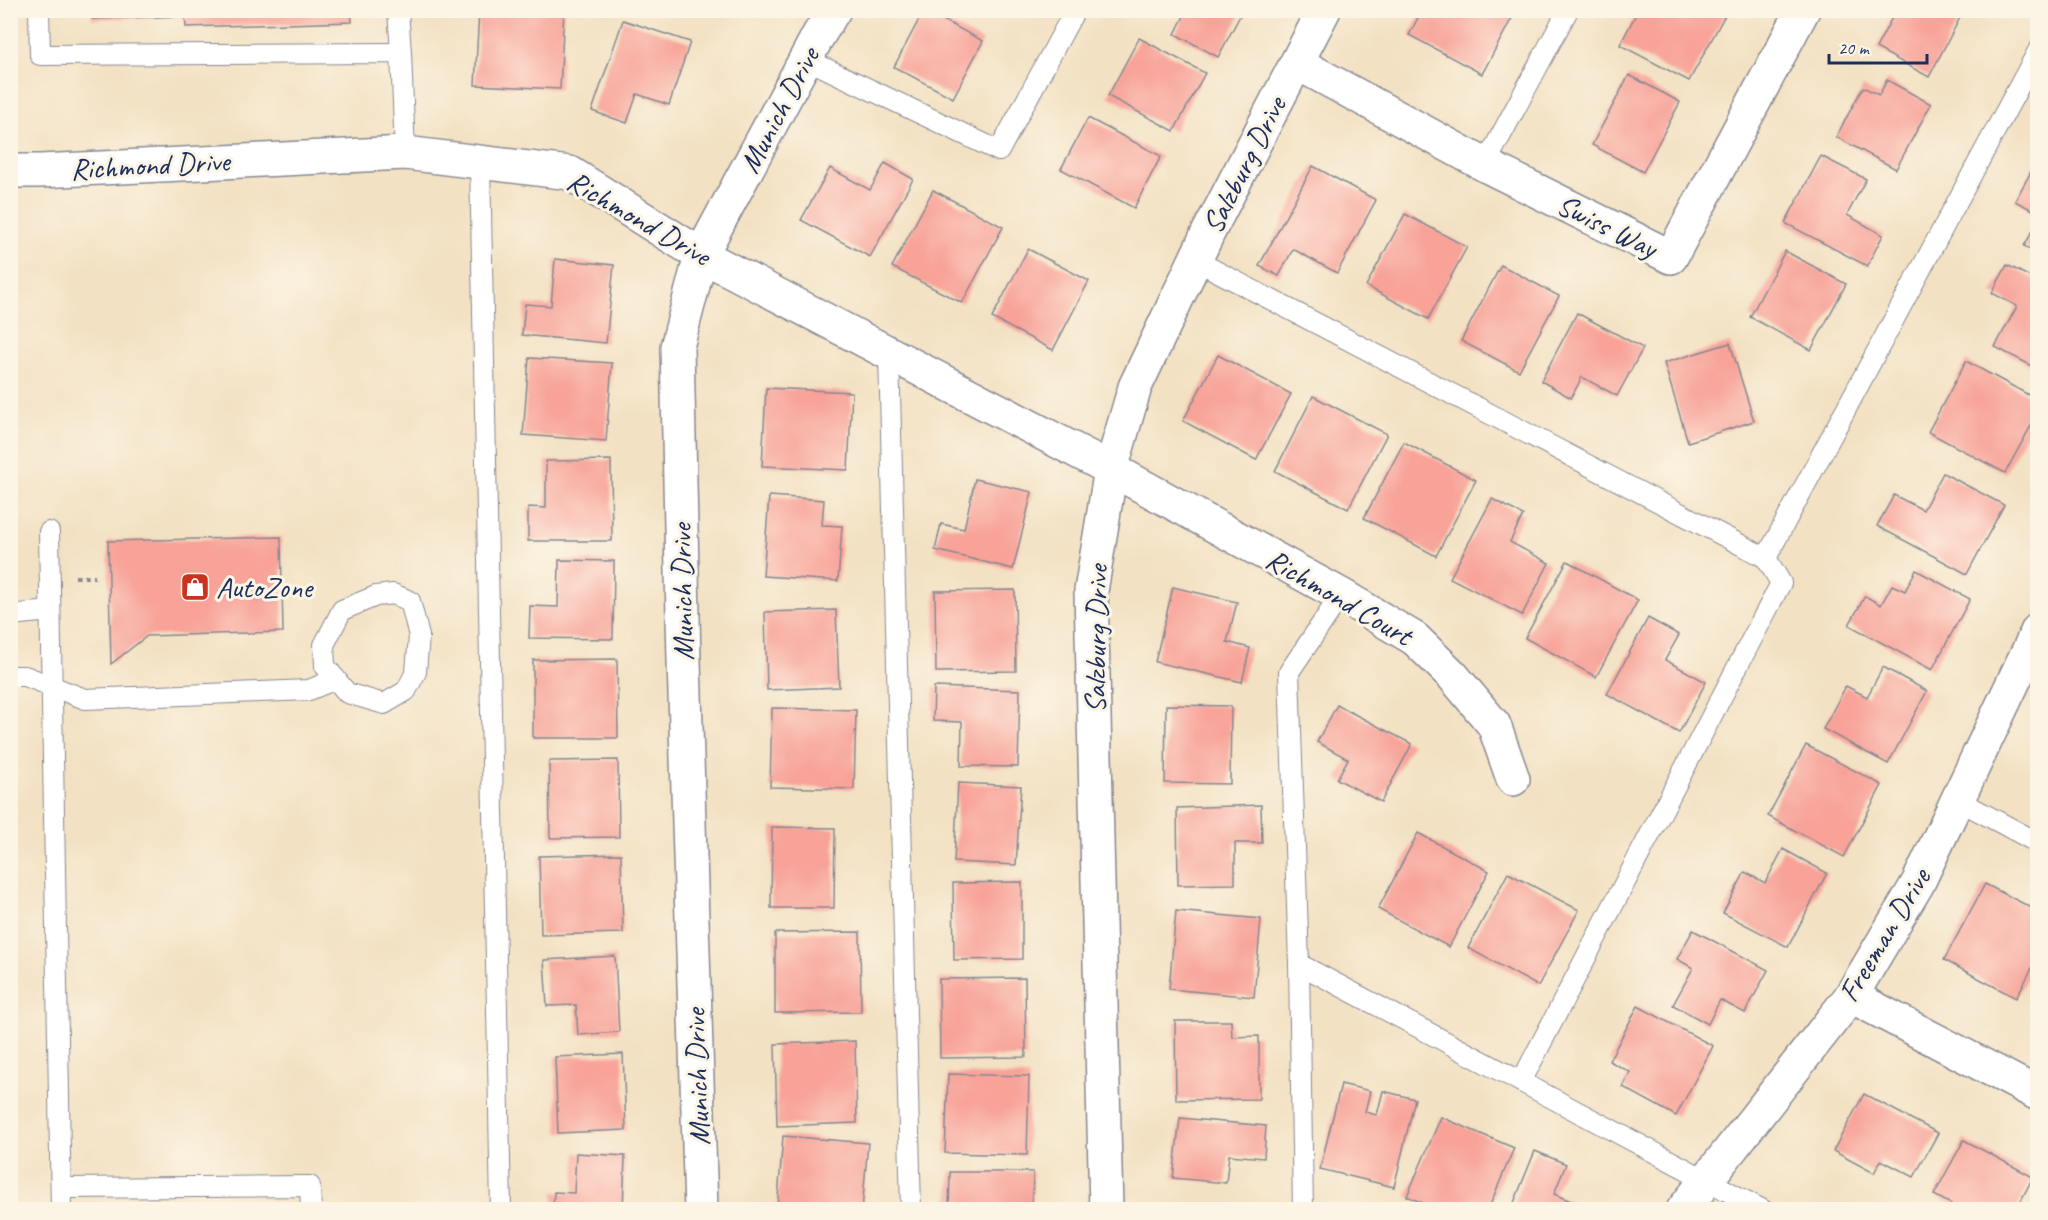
<svg xmlns="http://www.w3.org/2000/svg" width="2048" height="1220" font-family="Caveat,sans-serif">
<rect width="100%" height="100%" fill="#fcf5e5"/>
<filter id="ink" filterUnits="userSpaceOnUse"><feTurbulence type="fractalNoise" baseFrequency=".0167" numOctaves="2"/><feDisplacementMap in="SourceGraphic" scale="12" xChannelSelector="R" yChannelSelector="G"/><feConvolveMatrix kernelMatrix="1 2 1 2 8 2 1 2 1" color-interpolation-filters="sRGB"/></filter>
<filter id="wash" filterUnits="userSpaceOnUse"><feTurbulence type="fractalNoise" baseFrequency=".008" numOctaves="4" result="noise"/><feDisplacementMap in="SourceGraphic" scale="24" xChannelSelector="R" yChannelSelector="G"/><feGaussianBlur stdDeviation="1.35" result="paint"/><feColorMatrix in="noise" values="0 0 0 0 0 0 0 0 0 0 0 0 0 0 0 0 0 1.4 0 .05"/><feComposite in="paint" operator="in"/></filter>
<g filter="url(#wash)">
<rect width="100%" height="100%" fill="#f3e1c3"/>
<g id="blocks">
<g fill="#f8a298">
<path d="M92,10H351L352,22L186,27L185,16L92,19Z"/>
<path d="M479,10H564L560,89L475,85Z"/>
<path d="M924,10L983,41L953,98L894,67Z"/>
<path d="M1187,10H1243L1218,57L1175,34Z"/>
<path d="M1422,10H1503L1513,16L1482,74L1409,35Z"/>
<path d="M1638,10H1717L1725,15L1689,81L1620,45Z"/>
<path d="M1896,10H1964L1929,77L1876,48Z"/>
<path d="M623,20L690,42L669,105L637,94L627,123L592,111Z"/>
<path d="M1139,38L1205,73L1174,131L1108,96Z"/>
<path d="M1629,75L1680,102L1643,172L1592,145Z"/>
<path d="M1887,80L1931,104L1896,169L1836,137L1863,87L1879,95Z"/>
<path d="M1088,118L1161,156L1134,208L1061,169Z"/>
<path d="M1821,156L1866,179L1847,215L1883,235L1867,266L1785,223Z"/>
<path d="M885,163L913,179L870,257L801,220L830,168L870,190Z"/>
<path d="M1313,166L1376,200L1337,273L1293,249L1279,276L1259,266Z"/>
<path d="M2034,166L2038,168V213L2015,201Z"/>
<path d="M933,190L1003,227L962,303L892,267Z"/>
<path d="M1405,214L1467,247L1428,319L1366,286Z"/>
<path d="M2038,222V253L2024,246Z"/>
<path d="M1028,249L1089,281L1053,350L992,318Z"/>
<path d="M1785,251L1846,284L1811,350L1750,317Z"/>
<path d="M555,259L614,265L606,343L522,335L525,304L551,306Z"/>
<path d="M1501,265L1559,296L1519,371L1461,341Z"/>
<path d="M2007,265L2038,281V369L1995,347L2017,306L1992,293Z"/>
<path d="M1577,313L1643,348L1617,396L1582,377L1571,398L1541,381Z"/>
<path d="M1730,343L1754,421L1688,442L1664,363Z"/>
<path d="M1218,355L1291,394L1256,460L1183,421Z"/>
<path d="M529,358L612,363L606,441L523,435Z"/>
<path d="M1966,361L2038,400V413L2005,473L1928,432Z"/>
<path d="M766,388L852,392L848,470L762,466Z"/>
<path d="M1313,396L1387,434L1348,509L1275,471Z"/>
<path d="M1404,442L1476,480L1436,556L1364,518Z"/>
<path d="M611,460L612,541H528V507L546,508V461Z"/>
<path d="M1943,473L2004,505L1967,574L1877,526L1894,495L1923,510Z"/>
<path d="M975,479L1032,492L1013,569L935,550L941,524L964,529Z"/>
<path d="M769,496L824,500L822,525L842,526L838,581L763,576Z"/>
<path d="M1492,499L1523,515L1510,542L1549,563L1522,615L1450,578Z"/>
<path d="M281,537L283,632L147,636L111,664L108,541Z"/>
<path d="M559,560L614,561L613,639L529,638L530,606L558,607Z"/>
<path d="M1567,561L1638,600L1596,677L1525,638Z"/>
<path d="M1916,570L1970,599L1932,670L1849,625L1865,596L1881,605L1892,585L1905,591Z"/>
<path d="M1173,587L1237,602L1227,642L1250,648L1242,682L1155,662Z"/>
<path d="M1015,590L1016,671L936,672L935,591Z"/>
<path d="M836,610L839,687L767,690L765,612Z"/>
<path d="M1648,618L1679,635L1665,660L1706,682L1679,733L1607,694Z"/>
<path d="M617,659L618,738H533V660Z"/>
<path d="M1883,667L1927,691L1888,764L1823,729L1846,686L1867,697Z"/>
<path d="M934,687L1020,690L1018,767L961,766L962,722L933,721Z"/>
<path d="M1166,705L1231,706L1230,784L1165,783Z"/>
<path d="M1337,705L1412,744L1381,802L1337,779L1348,759L1317,742Z"/>
<path d="M772,708L856,710L854,789L770,787Z"/>
<path d="M1806,745L1882,785L1844,857L1768,816Z"/>
<path d="M618,760L619,837L550,838L549,761Z"/>
<path d="M958,783L1021,786L1016,865L954,862Z"/>
<path d="M1261,805L1262,843H1235V884L1178,885L1177,808Z"/>
<path d="M772,827L835,828L834,908H771Z"/>
<path d="M1418,833L1489,871L1449,947L1378,909Z"/>
<path d="M1783,849L1827,873L1788,947L1723,913L1745,872L1765,883Z"/>
<path d="M621,854L623,933L541,935L539,856Z"/>
<path d="M1508,873L1579,910L1538,986L1468,948Z"/>
<path d="M1022,882V959L954,960L953,883Z"/>
<path d="M1985,884L2038,911V957L2016,998L1944,960Z"/>
<path d="M1176,911L1261,919L1254,997L1169,989Z"/>
<path d="M1693,930L1768,970L1745,1013L1720,1000L1708,1024L1673,1005L1693,968L1677,959Z"/>
<path d="M860,932L861,1012L775,1013V933Z"/>
<path d="M615,956L619,1032L578,1035L576,1005L547,1006L544,960Z"/>
<path d="M1025,978L1026,1057L940,1058L939,979Z"/>
<path d="M1638,1006L1713,1046L1676,1116L1623,1087L1630,1072L1609,1061Z"/>
<path d="M1175,1021H1231L1232,1037L1259,1036V1099L1176,1100Z"/>
<path d="M855,1041L857,1123L777,1126L775,1044Z"/>
<path d="M623,1054L626,1130L558,1133L555,1057Z"/>
<path d="M948,1074L1029,1076L1027,1155L945,1153Z"/>
<path d="M1341,1084L1370,1091L1365,1112L1377,1115L1383,1091L1415,1099L1394,1187L1320,1169Z"/>
<path d="M1864,1094L1938,1133L1914,1177L1881,1160L1874,1173L1833,1151Z"/>
<path d="M1441,1117L1514,1148L1488,1210H1438L1407,1196Z"/>
<path d="M1180,1118L1266,1126L1264,1158L1229,1155L1226,1183L1173,1178Z"/>
<path d="M783,1136L868,1143L862,1210H777Z"/>
<path d="M1964,1140L2033,1177L2016,1210H1949L1951,1204L1934,1195Z"/>
<path d="M1535,1151L1566,1164L1554,1194L1592,1210H1511Z"/>
<path d="M576,1153L625,1156L623,1210H553L554,1192L574,1193Z"/>
<path d="M950,1172H1033L1032,1210H949Z"/>
</g>
</g>
</g>
<g filter="url(#ink)">
<use href="#blocks" fill-opacity="0" stroke="#878890" stroke-width="1.5"/>
<g fill="none" stroke-linecap="round" stroke-linejoin="round">
<g stroke="#878890" stroke-width="22">
<g id="lane">
<path d="M39,10L40,55L401,53L405,153"/>
<path d="M398,10L401,53"/>
<path d="M806,59L999,151L1075,10"/>
<path d="M480,162L501,1210"/>
<path d="M1485,165L1568,10"/>
<path d="M1195,260L1766,558L2038,51"/>
<path d="M889,354L911,1210"/>
<path d="M49,532L61,1210"/>
<path d="M393,594L410,601L419,636L416,672L406,691L384,704L347,693L325,666L324,645L342,610L376,596Z"/>
<path d="M10,615L50,611"/>
<path d="M10,676H25L85,699L309,690L336,679"/>
<path d="M1958,800L2038,843"/>
<path d="M1299,964L1763,1210"/>
<path d="M1521,1082L1781,583L1766,558"/>
<path d="M61,1188L310,1186L311,1210"/>
<path d="M1303,1210L1299,964L1289,672L1341,595"/>
</g>
</g>
<g stroke="#878890" stroke-width="36">
<g id="street">
<path d="M1297,63L1485,165L1671,257L1803,10"/>
<path d="M10,171H40L405,153L570,173L701,255L1111,469L1341,595L1415,639L1453,676L1494,725L1513,779"/>
<path d="M1851,996L2038,1094"/>
<path d="M701,1210L684,661L677,347L701,255L818,36L834,10"/>
<path d="M1106,1210L1091,591L1111,469L1135,387L1208,233L1324,10"/>
<path d="M1683,1210L1851,996L1918,883L2038,630"/>
</g>
</g>
<g stroke="#878890" stroke-width="4" stroke-dasharray="4.5 4.5" stroke-linecap="butt">
<path d="M10,574H17"/>
<path d="M75,577H95"/>
</g>
<use href="#lane" stroke="#fff" stroke-width="20"/>
<use href="#street" stroke="#fff" stroke-width="33"/>
</g>
</g>
<defs>
<g id="shop-square" transform="scale(1.5)"><rect x="-9" y="-9" width="18" height="18" rx="4" fill="#c8321e" stroke="#fcf5e5"/><path d="M-5-2.5h2.3a2.7 3.5 0 0 1 5.4 0H5L5.5 6h-11ZM-1.5-2.5h3a1.5 2.3 0 0 0-3 0Z" fill="#fff"/></g>
</defs>
<g fill-rule="evenodd">
<use href="#shop-square" x="195" y="587"/>
</g>
<g text-anchor="middle" stroke-width="6" stroke-linejoin="round" paint-order="stroke">
<g font-size="30" fill="#1b2f5e" stroke="#fcf5e5">
<text transform="translate(779 110) rotate(-62)" y="10">Munich Drive</text>
<text transform="translate(150 165) rotate(-3)" y="10">Richmond Drive</text>
<text transform="translate(1244 165) rotate(-63)" y="10">Salzburg Drive</text>
<text transform="translate(639 218) rotate(30)" y="10">Richmond Drive</text>
<text transform="translate(1607 226) rotate(26)" y="10">Swiss Way</text>
<text transform="translate(682 592) rotate(-91)" y="10">Munich Drive</text>
<text transform="translate(1339 597) rotate(30)" y="10">Richmond Court</text>
<text transform="translate(1096 639) rotate(-89)" y="10">Salzburg Drive</text>
<text transform="translate(1884 935) rotate(-59)" y="10">Freeman Drive</text>
<text transform="translate(697 1077) rotate(-92)" y="10">Munich Drive</text>
</g>
<g font-size="30" fill="#1b2f5e" stroke="#fcf5e5" text-anchor="start">
<text x="216" y="597">AutoZone</text>
</g>
</g>
<rect width="2048" height="1220" fill="none" stroke="#fcf5e5" stroke-width="36"/>
<path d="M1829 54v9h98v-9" fill="none" stroke="#1b2f5e" stroke-width="3"/>
<text x="1838" y="54" font-size="18" fill="#1b2f5e" stroke="#fcf5e5" stroke-width="4.5" paint-order="stroke">20 m</text>
</svg>
